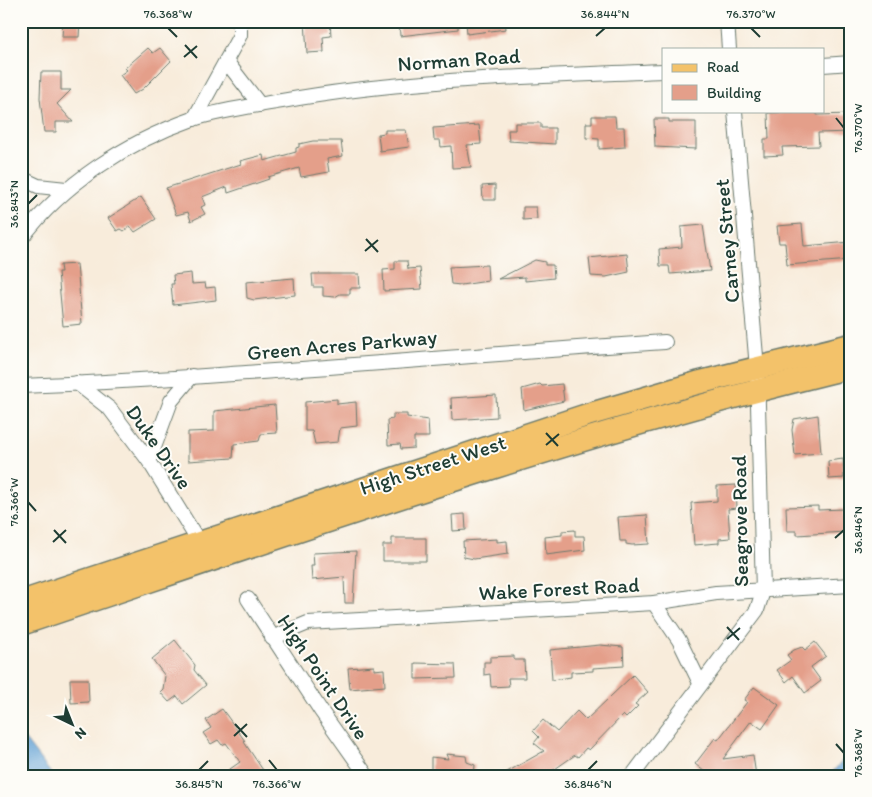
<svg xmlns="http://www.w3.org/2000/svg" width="872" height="797" font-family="Itim,sans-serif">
<rect width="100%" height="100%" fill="#fdfcf7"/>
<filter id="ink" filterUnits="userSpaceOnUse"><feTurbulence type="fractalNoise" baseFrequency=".02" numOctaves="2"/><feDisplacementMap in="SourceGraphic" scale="10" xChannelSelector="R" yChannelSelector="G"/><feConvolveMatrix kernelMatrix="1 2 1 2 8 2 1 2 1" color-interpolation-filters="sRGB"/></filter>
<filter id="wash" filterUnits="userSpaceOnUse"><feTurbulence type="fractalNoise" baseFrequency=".0096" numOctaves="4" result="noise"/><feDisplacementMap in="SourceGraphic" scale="20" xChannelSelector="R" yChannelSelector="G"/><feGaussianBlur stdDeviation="1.12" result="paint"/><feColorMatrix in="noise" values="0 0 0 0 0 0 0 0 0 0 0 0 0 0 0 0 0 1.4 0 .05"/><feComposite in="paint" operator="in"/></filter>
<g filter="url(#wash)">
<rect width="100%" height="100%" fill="#f8ecdb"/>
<g fill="#63a2d5" stroke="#417084">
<path d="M21,735L23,737L53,776H21Z"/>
<path d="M851,751V776H829Z"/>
</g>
<g id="blocks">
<g fill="#e49f8a">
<path d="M63,21H80L79,37H62Z"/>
<path d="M305,21H330L331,36L323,37L324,52L307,53Z"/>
<path d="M399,21H458V29L400,36Z"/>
<path d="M466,21H505L506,29L467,34Z"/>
<path d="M148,48L153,53L160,48L171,61L143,89L134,94L120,75L127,70L125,68Z"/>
<path d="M41,72H61V90H71L57,104L73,122H56V132H44L40,98Z"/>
<path d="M817,111V115L851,114V132L818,133L819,146L782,147L783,155L764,156V139H769L768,113Z"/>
<path d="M592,116H615L616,127H624L625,147L599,149V139L586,138V123H592Z"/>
<path d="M654,119H669V122H696V149L655,147Z"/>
<path d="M515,123H541V128H555V144L509,141L508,130H515Z"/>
<path d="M479,125L481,144L467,145L471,167L452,168L451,146L441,147L440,140H434L433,128Z"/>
<path d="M385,130H406L409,147L380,151L378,134L385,133Z"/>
<path d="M313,141H341L343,156L327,159L329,172L301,177L299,168L268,177L269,179L228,193L227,187L202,197L205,205L201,207L205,214L191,221L188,212L176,215L166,188L241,164L240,161L263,155L264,161L296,152V148L299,147V144Z"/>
<path d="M495,185V200H483L482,186Z"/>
<path d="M141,197L156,219L135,232L130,226L124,231L121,229L117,231L108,218Z"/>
<path d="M523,207H536L537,219L523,220Z"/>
<path d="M802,224L804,246L851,242V260L787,265L785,243H779L777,226Z"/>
<path d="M703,225L710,271L670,274L669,266H660L659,249L682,247L681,227Z"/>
<path d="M627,254L629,272L606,277L591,276L589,258Z"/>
<path d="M535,260L545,262V265H553L554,278L525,281V277L498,279Z"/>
<path d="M395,261H407L408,269L420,268L422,289L384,291L383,270L395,269Z"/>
<path d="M77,264L82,324L63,326L58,272H61L60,265Z"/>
<path d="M487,265L488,281L461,285L451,284L449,267Z"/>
<path d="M191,273L192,284L205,283L206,288L215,287L216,300L173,305L171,284H174L173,275Z"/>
<path d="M312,274H359L360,288H350V294H340L335,297L323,296V287H313Z"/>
<path d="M294,278L295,295L254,300L247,298L246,282Z"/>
<path d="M540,384L542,386L562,384L564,401L524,410L522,389Z"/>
<path d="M496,395L497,417L452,420L451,398Z"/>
<path d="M337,399V404L356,402L357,426L340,428L338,442L315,444L312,431H305V402Z"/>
<path d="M275,405L277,433L261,434L259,441L234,444L233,458L188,461V432L214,431V411Z"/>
<path d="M393,414H407V417L428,420L429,437H414V448L401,449L400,444L388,445L387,420L393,419Z"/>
<path d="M818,415L821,453L795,455L792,430L794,419Z"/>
<path d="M843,459L844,478L829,479L828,461Z"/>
<path d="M736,485L737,508L728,509L730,538L719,539V543L694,545L691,503L717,501V486Z"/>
<path d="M818,506V510L843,509L845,532L797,535V531H787L786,507Z"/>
<path d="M465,514L466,530L453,531L452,515Z"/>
<path d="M647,515L649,544L632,545L626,544V541H620L618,517Z"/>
<path d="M575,530V536H584L585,550L546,555L545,537L562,535V531Z"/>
<path d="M392,538H426V561H383V545H392Z"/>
<path d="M497,539V542L507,541L508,554L474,559L464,557L463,541Z"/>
<path d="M356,551L353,603H345L344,577L312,580L311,566H314L313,553Z"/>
<path d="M175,640L195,665L194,670L206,685L183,704L177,696L169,702L160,692L163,689L165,676L152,659Z"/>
<path d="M815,642L826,656L811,667L821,681L805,693L793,676L786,682L777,670L791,660L787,655L794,650L802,647L805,650Z"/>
<path d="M600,645L623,647L624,666L593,668V671L571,672V677L552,680L550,650Z"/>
<path d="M514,656V660H524L525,678H508L509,686L491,687L490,674L484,675V662H490V657Z"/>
<path d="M415,663L455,664L456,678L415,679Z"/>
<path d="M374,666V670L384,669L385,686L350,689L348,668Z"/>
<path d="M633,675L648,692L635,704L638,706L626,718L623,715L589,750L586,748L578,757L575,755L545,776H500L544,751L534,743L539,737L533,731L543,720L557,732L577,711L586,720Z"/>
<path d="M70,679H88L89,702L71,703Z"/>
<path d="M754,687L779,705L762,729L751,721L723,759L753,755L756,776H735L734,773L710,776L695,764L715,738L718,740L747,702L744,700Z"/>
<path d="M222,709L245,741L244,742L267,776H220L240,762L226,743L222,745L218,740L211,744L203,733L211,728L206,720Z"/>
<path d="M446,754L466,756L467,762L475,765L474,776H431V757L448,759Z"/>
</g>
</g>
</g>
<g filter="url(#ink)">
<use href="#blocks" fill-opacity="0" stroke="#6b7a6e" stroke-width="1"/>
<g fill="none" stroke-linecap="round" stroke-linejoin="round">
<g stroke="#6b7a6e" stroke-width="16">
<g id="street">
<path d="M727,21L729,49"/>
<path d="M226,61L260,105"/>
<path d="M823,65L851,63"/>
<path d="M194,119L240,35V21"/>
<path d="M21,178L38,186L66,189"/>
<path d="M21,239C63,183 127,142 193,119C221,110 253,106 282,101C408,78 536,77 663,71"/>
<path d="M77,383L110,409L149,461L199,542"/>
<path d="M21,386C236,377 451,356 665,342"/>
<path d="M149,461L171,401L192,376"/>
<path d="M248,599L321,711L367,776"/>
<path d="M654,603L679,640L700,683"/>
<path d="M272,638L308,623L654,603L716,593L851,585"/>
<path d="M632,776L757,610L763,591L757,368L735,111"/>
</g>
</g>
<g stroke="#6b7a6e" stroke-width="25">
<g id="primary">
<path d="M21,602L587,415L697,383L851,345"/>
<path d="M21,624C296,532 569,435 851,367"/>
</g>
</g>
<use href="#street" stroke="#fff" stroke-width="14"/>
<use href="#primary" stroke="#f3c26a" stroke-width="22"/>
</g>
</g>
<path fill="none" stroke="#1f3d34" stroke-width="2" d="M168,28L177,37M751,28L760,37M596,36L605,28M185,45L197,58M184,57L197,46M836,118L844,128M28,204L37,195M366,239L378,252M365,251L378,240M546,433L558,446M546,445L559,434M28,502L36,511M54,530L66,543M835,538L844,530M53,542L66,530M727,627L739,640M727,639L740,628M235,724L247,737M234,736L247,724M836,744L844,753M269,760L277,770M199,770L208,761M588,770L597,761"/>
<g text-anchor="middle" stroke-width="4" stroke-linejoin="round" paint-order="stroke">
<g font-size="21" fill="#1f3d34" stroke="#fdfcf7">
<text transform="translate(459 60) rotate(-4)" y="7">Norman Road</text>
<text transform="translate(727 241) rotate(-95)" y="7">Carney Street</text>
<text transform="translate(342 345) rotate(-5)" y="7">Green Acres Parkway</text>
<text transform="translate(159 447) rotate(55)" y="7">Duke Drive</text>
<text transform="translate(433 465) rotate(-18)" y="7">High Street West</text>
<text transform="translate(740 521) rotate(-91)" y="7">Seagrove Road</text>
<text transform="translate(559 589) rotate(-3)" y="7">Wake Forest Road</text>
<text transform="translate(323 677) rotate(56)" y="7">High Point Drive</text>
</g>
</g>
<rect width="872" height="797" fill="none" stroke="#fdfcf7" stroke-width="55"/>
<rect x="662" y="48" width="162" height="65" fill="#fdfcf7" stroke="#a4b0a9"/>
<rect x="672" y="64" width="25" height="8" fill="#f3c26a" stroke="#a4b0a9"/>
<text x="707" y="72" font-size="15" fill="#1f3d34">Road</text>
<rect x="672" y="85" width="25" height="15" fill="#e49f8a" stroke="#a4b0a9"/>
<text x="707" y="98" font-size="15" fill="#1f3d34">Building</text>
<g transform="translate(72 724) rotate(137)" stroke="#fdfcf7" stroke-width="4" paint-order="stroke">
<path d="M0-4L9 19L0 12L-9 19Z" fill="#1f3d34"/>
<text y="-8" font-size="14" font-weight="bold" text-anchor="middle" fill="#1f3d34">N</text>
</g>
<rect x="28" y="28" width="816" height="742" fill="none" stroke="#1f3d34" stroke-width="2"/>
<g font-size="12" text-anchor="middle" fill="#1f3d34">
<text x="168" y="18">76.368°W</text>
<text x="605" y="18">36.844°N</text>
<text x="751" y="18">76.370°W</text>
<text transform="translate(858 128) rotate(-90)" y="4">76.370°W</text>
<text transform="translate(14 204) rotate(-90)" y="4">36.843°N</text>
<text transform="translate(14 502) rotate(-90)" y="4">76.366°W</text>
<text transform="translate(858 530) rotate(-90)" y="4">36.846°N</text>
<text transform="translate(858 753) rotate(-90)" y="4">76.368°W</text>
<text x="199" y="788">36.845°N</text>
<text x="277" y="788">76.366°W</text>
<text x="588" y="788">36.846°N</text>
</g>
</svg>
